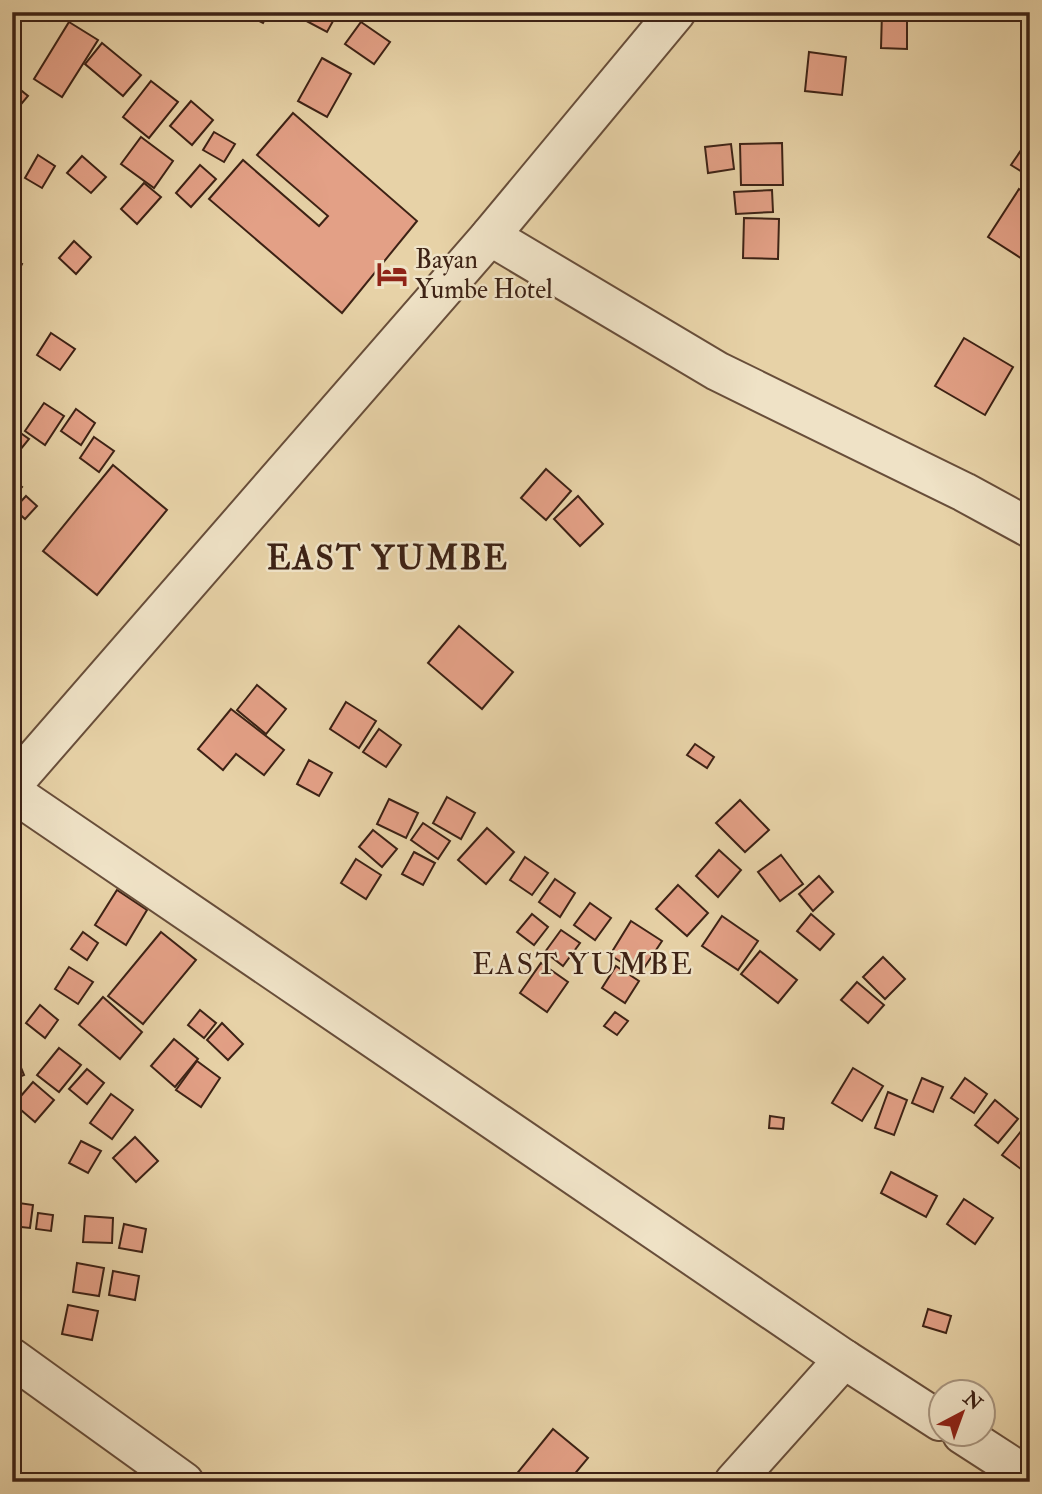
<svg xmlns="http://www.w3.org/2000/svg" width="1042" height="1494" font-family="'IM FELL Double Pica',serif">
<rect width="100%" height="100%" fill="#e7d2a7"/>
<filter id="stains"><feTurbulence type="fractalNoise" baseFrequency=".00286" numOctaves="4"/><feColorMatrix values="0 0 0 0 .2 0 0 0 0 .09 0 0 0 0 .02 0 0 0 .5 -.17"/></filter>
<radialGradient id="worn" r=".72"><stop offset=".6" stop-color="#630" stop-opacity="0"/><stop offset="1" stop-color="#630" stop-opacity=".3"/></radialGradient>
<g fill="#e3a086" stroke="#3d2215" stroke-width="2">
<path d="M241,12H269L263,23Z"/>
<path d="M299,12H338L327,32L297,16Z"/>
<path d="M882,12H907V49L881,48Z"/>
<path d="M69,22L98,40L62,97L34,79Z"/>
<path d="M361,22L390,42L374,64L345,44Z"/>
<path d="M102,43L141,75L123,96L85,64Z"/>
<path d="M809,52L846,57L842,95L805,91Z"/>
<path d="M322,58L351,74L327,117L298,101Z"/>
<path d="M151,81L178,102L149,138L123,117Z"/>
<path d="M12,83L28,96L12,115Z"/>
<path d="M191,101L213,120L192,145L170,126Z"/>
<path d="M293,113L417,221L342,313L209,199L243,160L319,226L328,216L257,155Z"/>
<path d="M214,132L235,144L224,162L203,150Z"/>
<path d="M141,137L173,161L154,188L121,164Z"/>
<path d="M1030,137V177L1011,165Z"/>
<path d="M782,143L783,185H741L740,144Z"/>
<path d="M731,144L734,169L708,173L705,147Z"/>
<path d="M38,155L55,166L42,188L25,178Z"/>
<path d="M82,156L106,177L91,193L67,173Z"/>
<path d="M200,165L216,179L191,207L176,193Z"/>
<path d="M144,183L161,197L137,224L121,209Z"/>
<path d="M1019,189L1030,196V264L988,237Z"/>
<path d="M772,190L773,212L736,214L734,192Z"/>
<path d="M744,218L779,219L778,259L743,258Z"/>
<path d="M74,241L91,257L76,274L59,258Z"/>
<path d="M12,259L22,264L12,283Z"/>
<path d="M51,333L75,349L60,370L37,355Z"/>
<path d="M964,338L1013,367L985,415L935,386Z"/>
<path d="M44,403L64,416L45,445L25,431Z"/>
<path d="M76,409L95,423L81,445L61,431Z"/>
<path d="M12,427L29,439L12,460Z"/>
<path d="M94,437L114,451L99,472L80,458Z"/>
<path d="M113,465L167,510L97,595L43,551Z"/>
<path d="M546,469L571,491L546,520L521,498Z"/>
<path d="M12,480L22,487L12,499Z"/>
<path d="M26,496L37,506L25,519L14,509Z"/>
<path d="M578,496L603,524L580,546L554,519Z"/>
<path d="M459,626L513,672L482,709L428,663Z"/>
<path d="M257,685L286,709L266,734L237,710Z"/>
<path d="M346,702L376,721L359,748L330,729Z"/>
<path d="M231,709L284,750L264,775L236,754L223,770L198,749Z"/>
<path d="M379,729L401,745L386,767L363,752Z"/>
<path d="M695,744L714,757L707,768L687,755Z"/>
<path d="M309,760L332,773L319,796L297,784Z"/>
<path d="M447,797L475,813L461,839L433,823Z"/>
<path d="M389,799L418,813L406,838L377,824Z"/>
<path d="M740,800L769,830L745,852L716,823Z"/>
<path d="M423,823L450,841L438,859L411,840Z"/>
<path d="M487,828L514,852L486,884L458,860Z"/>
<path d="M373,830L397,849L382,867L359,847Z"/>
<path d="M719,850L741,870L718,897L696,876Z"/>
<path d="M414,852L435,863L423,885L402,874Z"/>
<path d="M781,855L803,884L780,901L758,872Z"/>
<path d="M525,857L548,873L532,895L510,880Z"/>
<path d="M356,859L381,875L366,899L341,883Z"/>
<path d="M819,876L833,892L813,911L799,894Z"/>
<path d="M555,879L575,893L560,917L539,902Z"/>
<path d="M678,885L708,913L687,936L656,909Z"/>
<path d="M117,890L147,910L126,945L95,925Z"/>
<path d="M590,903L611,918L595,940L574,925Z"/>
<path d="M532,914L548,927L534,945L517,932Z"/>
<path d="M811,914L834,934L820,950L797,931Z"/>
<path d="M722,916L758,941L738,970L702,946Z"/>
<path d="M631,921L662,941L640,974L610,955Z"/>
<path d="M561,930L580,943L563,966L545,952Z"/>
<path d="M83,932L98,943L87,960L71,949Z"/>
<path d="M161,932L196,960L143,1024L108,996Z"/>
<path d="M760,951L797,980L778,1003L741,974Z"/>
<path d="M883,957L905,979L885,999L863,977Z"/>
<path d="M541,963L568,982L547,1012L520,993Z"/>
<path d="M616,966L639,981L625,1003L602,988Z"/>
<path d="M69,967L93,982L78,1004L55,989Z"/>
<path d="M857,982L884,1005L868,1023L841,1000Z"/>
<path d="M103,997L142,1032L120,1059L79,1025Z"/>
<path d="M40,1005L58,1020L45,1038L26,1023Z"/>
<path d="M200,1010L216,1023L204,1038L188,1025Z"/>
<path d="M615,1012L628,1021L617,1035L604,1026Z"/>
<path d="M222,1023L243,1044L228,1060L207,1040Z"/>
<path d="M174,1039L198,1059L175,1087L151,1066Z"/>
<path d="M12,1046L24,1075L12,1080Z"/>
<path d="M59,1048L81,1065L59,1092L37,1075Z"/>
<path d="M197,1061L220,1078L201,1107L176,1090Z"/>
<path d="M853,1068L883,1086L862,1121L832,1103Z"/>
<path d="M87,1069L104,1083L87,1104L69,1089Z"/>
<path d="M922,1078L943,1087L933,1112L912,1103Z"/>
<path d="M965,1078L987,1094L974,1113L951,1098Z"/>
<path d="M33,1082L54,1100L35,1122L14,1104Z"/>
<path d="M888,1092L907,1100L894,1135L875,1128Z"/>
<path d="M111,1094L133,1110L112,1139L90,1123Z"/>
<path d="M995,1100L1018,1119L998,1143L975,1125Z"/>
<path d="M770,1116L784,1118L783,1129L769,1128Z"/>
<path d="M1022,1130L1030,1136L1029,1175L1002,1155Z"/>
<path d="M135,1137L158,1161L136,1182L113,1158Z"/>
<path d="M81,1141L101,1151L88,1173L69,1163Z"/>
<path d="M891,1172L937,1196L926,1217L881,1193Z"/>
<path d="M964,1199L993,1218L975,1244L947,1224Z"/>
<path d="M12,1202L33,1205L30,1228L12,1226Z"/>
<path d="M38,1213L53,1215L51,1231L36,1229Z"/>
<path d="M85,1216L113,1218L112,1243L83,1242Z"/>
<path d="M124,1224L146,1229L142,1252L119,1248Z"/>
<path d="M77,1263L104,1268L99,1296L73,1292Z"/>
<path d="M113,1271L139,1276L135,1300L109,1295Z"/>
<path d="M68,1305L98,1311L92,1340L62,1334Z"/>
<path d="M928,1309L951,1316L946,1333L923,1326Z"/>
<path d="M553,1429L588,1458L568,1482H510Z"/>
</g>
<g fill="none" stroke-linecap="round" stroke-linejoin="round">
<g stroke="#684e3a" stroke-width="42">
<g id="minor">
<path d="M490,236L717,371L964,492L1030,528"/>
<path d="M12,785L490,236L676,12"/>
<path d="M12,792L844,1359L940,1421"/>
<path d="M12,1358L184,1482"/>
<path d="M962,1434L1030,1478"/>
<path d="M734,1482L844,1359"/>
</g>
</g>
<use href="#minor" stroke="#efe2c6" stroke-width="38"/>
</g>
<defs>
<g id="hotel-bare" transform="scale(2.415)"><path d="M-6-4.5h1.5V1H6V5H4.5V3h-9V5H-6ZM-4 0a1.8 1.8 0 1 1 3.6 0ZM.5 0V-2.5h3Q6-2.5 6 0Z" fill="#8f2418" stroke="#efe2c6" stroke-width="2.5" paint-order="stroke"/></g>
</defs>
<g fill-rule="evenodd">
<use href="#hotel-bare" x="392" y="274"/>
</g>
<g text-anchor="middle" stroke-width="5" stroke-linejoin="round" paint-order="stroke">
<g font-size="26" fill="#3d2215" stroke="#efe2c6" text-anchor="start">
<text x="415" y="268">Bayan<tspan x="415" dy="30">Yumbe Hotel</tspan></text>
</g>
<g font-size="30" letter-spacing="2" fill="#3d2215" stroke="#efe2c6">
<text x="583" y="974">EAST YUMBE</text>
</g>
<g font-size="33" font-weight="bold" letter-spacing="2" fill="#3d2215" stroke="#efe2c6">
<text x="388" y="569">EAST YUMBE</text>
</g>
</g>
<rect width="1042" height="1494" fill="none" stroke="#e7d2a7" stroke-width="42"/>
<rect x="14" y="14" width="1014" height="1466" fill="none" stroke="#3d2215" stroke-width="3.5"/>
<rect x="21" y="21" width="1000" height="1452" fill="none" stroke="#3d2215" stroke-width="2"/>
<g transform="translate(962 1413) rotate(41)"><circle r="33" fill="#efe2c6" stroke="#a8957f" stroke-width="2"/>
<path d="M0-5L12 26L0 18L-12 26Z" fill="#8f2418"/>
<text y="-10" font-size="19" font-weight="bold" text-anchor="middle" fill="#3d2215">N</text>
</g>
<rect width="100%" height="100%" filter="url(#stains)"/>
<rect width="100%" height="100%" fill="url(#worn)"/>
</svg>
